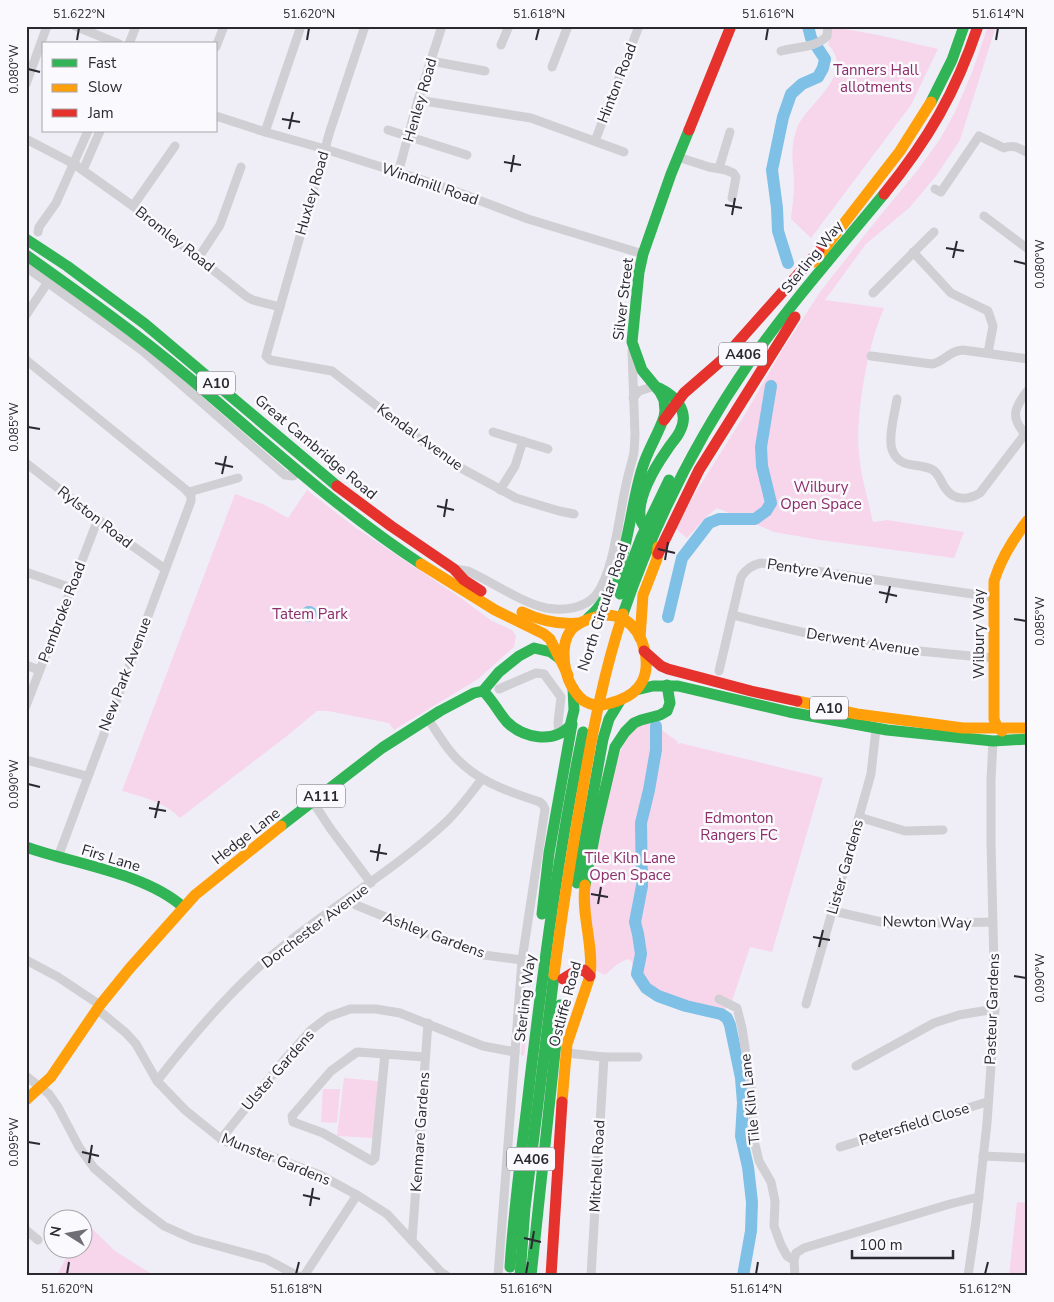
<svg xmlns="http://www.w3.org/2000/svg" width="1054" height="1302" font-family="'Nunito Sans',sans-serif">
<rect width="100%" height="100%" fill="#efeef7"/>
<g fill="#f7d5ea">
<path d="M988,26H996L960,140L936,176L910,207L866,244L825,300L884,308C868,344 855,415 859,454C861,477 868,500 873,522L887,520L964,532L954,558L820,540L774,532L717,508L706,517L687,538L676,529L694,495L747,411L781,352L820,292L871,227L917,171L940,139L955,112L971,75Z"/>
<path d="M833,27L878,35L938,49L911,105L811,238L791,219C792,208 794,196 794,185C794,164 789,150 797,128C807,103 857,75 828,44Z"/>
<path d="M307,490L356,528L461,598L492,621L512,630L516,636L514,647L478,679L394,730L389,723L328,711H317L288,735L180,818C165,802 143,797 122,791L235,494L265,505L288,518Z"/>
<path d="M655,720L663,731L677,741L678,745L680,743L823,778L772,952L750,947L731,1004L717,1016L681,1009L647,996L634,983L632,961L627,959L616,965L605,975L595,970L590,928L588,895L591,868L615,764L625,740L637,726Z"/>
<path d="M524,1012H529L524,1056L521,1055Z"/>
<path d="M344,1078L378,1081L374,1138L337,1136Z"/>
<path d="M323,1089H340L337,1123L321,1122Z"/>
<path d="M1017,1202L1028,1203V1276H1009Z"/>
<path d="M86,1223L115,1251L155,1276H56L71,1250H82L83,1229Z"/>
</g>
<circle fill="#7fc0e6" cx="309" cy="614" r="8"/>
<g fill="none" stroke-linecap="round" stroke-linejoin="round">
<g stroke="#7fc0e6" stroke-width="12">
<path d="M788,263L778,231L777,208L772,170L783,117L791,94L802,84L818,77L823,68L825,59L811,38L808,26"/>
<path d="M668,617L682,558L709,523L719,519H755L766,511L771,503L762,466L761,447L771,386"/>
<path d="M656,726V750L653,767L649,790L641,823L642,886L635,922L638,934L641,954L637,974L646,988L658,996L686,1006L721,1014L727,1018L730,1025L741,1078L743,1103L741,1136L748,1167L752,1202L751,1231L743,1276"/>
</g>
<g stroke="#d0cfd3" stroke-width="9">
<path d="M75,26L119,44"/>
<path d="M365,26L330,131L266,356L270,360L332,371L431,448L459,467L516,498L559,511L574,514"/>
<path d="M129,44L136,26"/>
<path d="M501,45L509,26"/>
<path d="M216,47L224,26"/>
<path d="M781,51C795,47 816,48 827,36L828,26"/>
<path d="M431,61L485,71"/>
<path d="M552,67L568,26"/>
<path d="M26,84L47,26"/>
<path d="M418,100L531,118L624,152"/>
<path d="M216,116L265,132L325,149L447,188L528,219L643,254"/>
<path d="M388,130L467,155"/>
<path d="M265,132L301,26"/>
<path d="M26,139L74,164L133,206L247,297L253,300L280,307"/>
<path d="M595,141L639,26"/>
<path d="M678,157L709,167L726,170L733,173L736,177L732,198"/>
<path d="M719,168L730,132"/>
<path d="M83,170L100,131"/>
<path d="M398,173L418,100L442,26"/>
<path d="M935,189L941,192L979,136L1004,148C1013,144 1019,148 1028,153"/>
<path d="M133,206L175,146"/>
<path d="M984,216L1028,249"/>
<path d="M38,232L39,227L56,203L88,131"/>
<path d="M913,252L951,293L988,311L993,326L988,353"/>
<path d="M199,257L220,225L241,167"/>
<path d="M26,267L143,351L285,475L293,476L299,471"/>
<path d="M873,293L934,232"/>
<path d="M26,315L48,282"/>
<path d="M871,356L932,364C944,362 950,350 963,350L1028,359"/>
<path d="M26,360L185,489L191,496V501L58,857"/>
<path d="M633,398L639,391L655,386"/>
<path d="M897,399C895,413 887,440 893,452C901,470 920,462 933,470C940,475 941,483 946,489C954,501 969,500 980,493L1025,434"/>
<path d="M493,432L548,449"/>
<path d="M1028,437C1009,418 1014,408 1028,390"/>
<path d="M26,463L127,542L165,569"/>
<path d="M500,490L515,466L523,441"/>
<path d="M189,492L238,478"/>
<path d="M454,569L468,571L474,574C497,585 521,602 546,608C563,611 584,609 596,595C614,572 619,515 626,485C628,474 632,463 634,452L635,435L632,351"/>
<path d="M26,572L71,588"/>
<path d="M733,615C771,625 810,635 849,642C897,650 946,654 994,658"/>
<path d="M26,665L39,670"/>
<path d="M719,671L741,577C746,569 752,565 761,563L993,597"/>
<path d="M499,689L536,673L544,674L561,697L558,723L559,734"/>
<path d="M26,706L98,519"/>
<path d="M428,719C435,729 442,741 450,751C473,780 506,791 540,802L543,805L545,809L522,960L498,1276"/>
<path d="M26,760L87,776"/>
<path d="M313,802L330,828L371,883"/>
<path d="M859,817L905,831L943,830"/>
<path d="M349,899L356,905L378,914L484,955L522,960"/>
<path d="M833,911L890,924L993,922"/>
<path d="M26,960L58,977L100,1005"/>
<path d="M719,999L737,1008L742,1028L754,1107L752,1132L759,1161L771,1182L775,1201L774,1226L781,1245L787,1256L794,1260"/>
<path d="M806,1004L871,774L876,729"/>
<path d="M97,1009L126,1033L136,1044L157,1081L185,1110L221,1139L231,1144L265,1154L320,1175L357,1195L387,1214L441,1272L447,1276"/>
<path d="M567,1053L604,1057H638"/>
<path d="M385,1054L375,1158L372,1161L323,1133L293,1122L292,1116L331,1071L357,1052L425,1057"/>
<path d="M856,1066L934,1023L959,1015L995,1009"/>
<path d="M26,1076L49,1094L58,1107L79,1147L94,1168L139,1207L164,1226L193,1239L266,1259L298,1276"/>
<path d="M157,1081C191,1037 228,993 270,957C326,909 390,874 445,823C459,810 470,794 482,779"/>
<path d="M221,1139L286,1058L311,1030L328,1017L350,1009H376L400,1013L483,1046L515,1052"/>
<path d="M840,1147L987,1102"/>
<path d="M983,1156L1028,1158"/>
<path d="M26,1230L38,1240"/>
<path d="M412,1241L428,1023"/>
<path d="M304,1276L357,1195"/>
<path d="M591,1276L604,1057"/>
<path d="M795,1276L794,1260L796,1253L804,1248L950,1204L974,1198H979"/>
<path d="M968,1276L976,1221L987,1123L995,1009L991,842V780L993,741"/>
</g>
<g stroke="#30b455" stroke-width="11">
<path d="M931,102L952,60L964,26"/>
<path d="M26,239L67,266L145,324L337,486"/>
<path d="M26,255C81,294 136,333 187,376C264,441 337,509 421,564"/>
<path d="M650,534C647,530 643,526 641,521C635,500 655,467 667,450C671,443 677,438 680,431C690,412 676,396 659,388"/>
<path d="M620,594L641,538L669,480"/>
<path d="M623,614C653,526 696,440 749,363C790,304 838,250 884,194"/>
<path d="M588,618C628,585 627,516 642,469C647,451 658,435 664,417L665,411L664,400L660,392L642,370L632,342L639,272L643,254L671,174L689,130"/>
<path d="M636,690L653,686H678L789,712L887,730L993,741L1028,739"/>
<path d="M483,691C493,700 498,712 507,722C523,738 553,744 570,726L574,710L573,688"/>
<path d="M281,826L382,748L440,711L474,693L483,691L499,672L519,656L534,648L551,652L559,658"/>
<path d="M26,847C74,864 145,873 183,907"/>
<path d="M577,883L603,739L609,719L620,701"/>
<path d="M585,885L596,828L615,747L625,732L634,723L641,720L660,715L667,711L670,703L667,685"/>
<path d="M542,914L549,853L572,724"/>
<path d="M510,1267C514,1204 523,1142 530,1079C544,963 559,847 583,732"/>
<path d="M520,1276L525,1208L554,975"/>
<path d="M531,1276L560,1005"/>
</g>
<g stroke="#ff9f0a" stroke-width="11">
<path d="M814,262L900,151L931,102"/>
<path d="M421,564L495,610L544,634L550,639L568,675"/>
<path d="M522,612C541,621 559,625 580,623"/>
<path d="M603,615C611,615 619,616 625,620C644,632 653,666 640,685C633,696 619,701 607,704C596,707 584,704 577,694C564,679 558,645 572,629C580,621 592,618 603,615Z"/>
<path d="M640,638L643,595L657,559L658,547"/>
<path d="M797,701L857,714L963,728H1028"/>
<path d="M1002,731L997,727L994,719V581C1001,558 1013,539 1028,520"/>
<path d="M554,975C562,912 572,850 583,788C593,729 604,671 623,614"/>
<path d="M26,1100L51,1077L100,1005L130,968L195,895L281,826"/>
<path d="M562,1102L567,1044L590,976C594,945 581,916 585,885"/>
</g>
<g stroke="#e5322d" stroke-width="11">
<path d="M689,130L731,26"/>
<path d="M884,194C928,140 956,92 978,26"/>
<path d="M664,420L684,393L722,360L819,251"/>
<path d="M337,486L391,526L454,569L464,580L481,591"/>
<path d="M658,554L699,470L795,317"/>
<path d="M644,651L661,666L668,669L751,691L797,701"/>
<path d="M563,979L576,971L584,970L590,976"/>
<path d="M551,1276L562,1102"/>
</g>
</g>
<path fill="none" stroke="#2a2930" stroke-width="2" d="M77,40L79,28M307,40L309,28M536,40L539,28M766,40L768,28M996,40L998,28M28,69L40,72M282,119L300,122M289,129L293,112M504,162L521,165M511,172L514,155M725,205L742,208M732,215L735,198M946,248L964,251M953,258L957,241M1014,261L1026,264M28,427L40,429M215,463L233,467M222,474L226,456M437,506L454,510M444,517L447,499M658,549L675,553M665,560L668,542M879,592L897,596M886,603L890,586M1014,619L1026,621M28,784L40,787M149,808L166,811M155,818L159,801M370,851L387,854M377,861L380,844M591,894L608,897M598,904L601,887M813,937L830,940M819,947L823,930M1014,976L1026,978M28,1142L40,1144M82,1152L99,1156M89,1163L92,1145M303,1195L320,1199M310,1206L313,1188M524,1238L541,1242M531,1249L534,1231M67,1274L69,1262M296,1274L299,1262M526,1274L528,1262M756,1274L758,1262M985,1274L988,1262"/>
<g text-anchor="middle" stroke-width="5" stroke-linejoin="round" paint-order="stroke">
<g fill="#faf9fd" stroke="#68676e" stroke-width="1">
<rect x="719" y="342.5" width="48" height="23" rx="4"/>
<rect x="197" y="371.5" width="38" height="23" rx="4"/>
<rect x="810" y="696.5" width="38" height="23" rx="4"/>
<rect x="297" y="784.5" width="48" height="23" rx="4"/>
<rect x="507" y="1147.5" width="48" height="23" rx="4"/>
</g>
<g font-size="14" font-weight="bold" fill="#2a2930">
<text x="743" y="359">A406</text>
<text x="216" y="388">A10</text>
<text x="829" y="713">A10</text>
<text x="321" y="801">A111</text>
<text x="531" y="1164">A406</text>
</g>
<g font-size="15" fill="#8c2d67" stroke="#faf9fd">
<text x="876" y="75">Tanners Hall<tspan x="876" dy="17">allotments</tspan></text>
<text x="821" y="492">Wilbury<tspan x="821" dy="17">Open Space</tspan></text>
<text x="310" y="619">Tatem Park</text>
<text x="739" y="823">Edmonton<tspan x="739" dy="17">Rangers FC</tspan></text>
<text x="630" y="863">Tile Kiln Lane<tspan x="630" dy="17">Open Space</tspan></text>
</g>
<g font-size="15" fill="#2a2930" stroke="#faf9fd">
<text transform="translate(617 83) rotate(-69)" y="5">Hinton Road</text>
<text transform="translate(420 100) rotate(-74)" y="5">Henley Road</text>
<text transform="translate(430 184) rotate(19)" y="5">Windmill Road</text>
<text transform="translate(312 193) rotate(-74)" y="5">Huxley Road</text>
<text transform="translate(175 239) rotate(38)" y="5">Bromley Road</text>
<text transform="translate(812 257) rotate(-51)" y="5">Sterling Way</text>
<text transform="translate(623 299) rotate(-83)" y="5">Silver Street</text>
<text transform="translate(420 437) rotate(36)" y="5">Kendal Avenue</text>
<text transform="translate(316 447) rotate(40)" y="5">Great Cambridge Road</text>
<text transform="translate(95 517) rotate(38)" y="5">Rylston Road</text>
<text transform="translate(820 572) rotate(9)" y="5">Pentyre Avenue</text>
<text transform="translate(603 607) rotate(-72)" y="5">North Circular Road</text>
<text transform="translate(62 612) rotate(-69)" y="5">Pembroke Road</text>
<text transform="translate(979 634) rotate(-90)" y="5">Wilbury Way</text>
<text transform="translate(863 642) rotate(9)" y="5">Derwent Avenue</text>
<text transform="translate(125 674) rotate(-69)" y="5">New Park Avenue</text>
<text transform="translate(246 836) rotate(-38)" y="5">Hedge Lane</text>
<text transform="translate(111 858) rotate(17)" y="5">Firs Lane</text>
<text transform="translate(845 867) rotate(-74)" y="5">Lister Gardens</text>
<text transform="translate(927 922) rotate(1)" y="5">Newton Way</text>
<text transform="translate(315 926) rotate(-37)" y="5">Dorchester Avenue</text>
<text transform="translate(434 935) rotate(20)" y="5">Ashley Gardens</text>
<text transform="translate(525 998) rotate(-83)" y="5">Sterling Way</text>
<text transform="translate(565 1004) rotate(-75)" y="5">Ostliffe Road</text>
<text transform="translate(992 1009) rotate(-88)" y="5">Pasteur Gardens</text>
<text transform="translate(278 1070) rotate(-49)" y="5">Ulster Gardens</text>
<text transform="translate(750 1099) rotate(-96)" y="5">Tile Kiln Lane</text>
<text transform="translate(914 1124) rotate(-17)" y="5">Petersfield Close</text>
<text transform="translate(420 1132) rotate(-86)" y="5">Kenmare Gardens</text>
<text transform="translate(276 1159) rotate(22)" y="5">Munster Gardens</text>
<text transform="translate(597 1166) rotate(-87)" y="5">Mitchell Road</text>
</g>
</g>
<rect width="1054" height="1302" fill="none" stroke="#faf9fd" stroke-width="55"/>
<rect x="42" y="42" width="175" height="90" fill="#faf9fd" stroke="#a7a6ab"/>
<rect x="52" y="59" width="25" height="8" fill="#30b455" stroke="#a7a6ab"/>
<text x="88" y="68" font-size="15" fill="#2a2930">Fast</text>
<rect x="52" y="84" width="25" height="8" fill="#ff9f0a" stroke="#a7a6ab"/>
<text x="88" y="92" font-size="15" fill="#2a2930">Slow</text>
<rect x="52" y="109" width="25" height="8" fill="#e5322d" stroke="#a7a6ab"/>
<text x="88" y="118" font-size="15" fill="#2a2930">Jam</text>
<g transform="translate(68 1234) rotate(281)"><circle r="24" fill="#faf9fd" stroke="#a7a6ab"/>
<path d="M0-4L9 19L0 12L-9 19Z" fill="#6f6e76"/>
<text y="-8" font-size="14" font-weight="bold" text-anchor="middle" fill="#2a2930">N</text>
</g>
<path d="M852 1250v8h101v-8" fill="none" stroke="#2a2930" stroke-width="2.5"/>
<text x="859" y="1250" font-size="15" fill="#2a2930" stroke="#faf9fd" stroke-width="4" paint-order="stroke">100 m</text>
<rect x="28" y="28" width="998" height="1246" fill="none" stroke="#2a2930" stroke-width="2"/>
<g font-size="12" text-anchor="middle" fill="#2a2930">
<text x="79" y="18">51.622°N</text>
<text x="309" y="18">51.620°N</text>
<text x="539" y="18">51.618°N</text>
<text x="768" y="18">51.616°N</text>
<text x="998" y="18">51.614°N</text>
<text transform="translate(14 69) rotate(-90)" y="4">0.080°W</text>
<text transform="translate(1040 264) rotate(-90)" y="4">0.080°W</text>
<text transform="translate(14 427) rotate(-90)" y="4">0.085°W</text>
<text transform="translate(1040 621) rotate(-90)" y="4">0.085°W</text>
<text transform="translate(14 784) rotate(-90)" y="4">0.090°W</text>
<text transform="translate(1040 978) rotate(-90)" y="4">0.090°W</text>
<text transform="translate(14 1142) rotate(-90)" y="4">0.095°W</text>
<text x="67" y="1293">51.620°N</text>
<text x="296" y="1293">51.618°N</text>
<text x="526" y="1293">51.616°N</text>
<text x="756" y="1293">51.614°N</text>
<text x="985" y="1293">51.612°N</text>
</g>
</svg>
